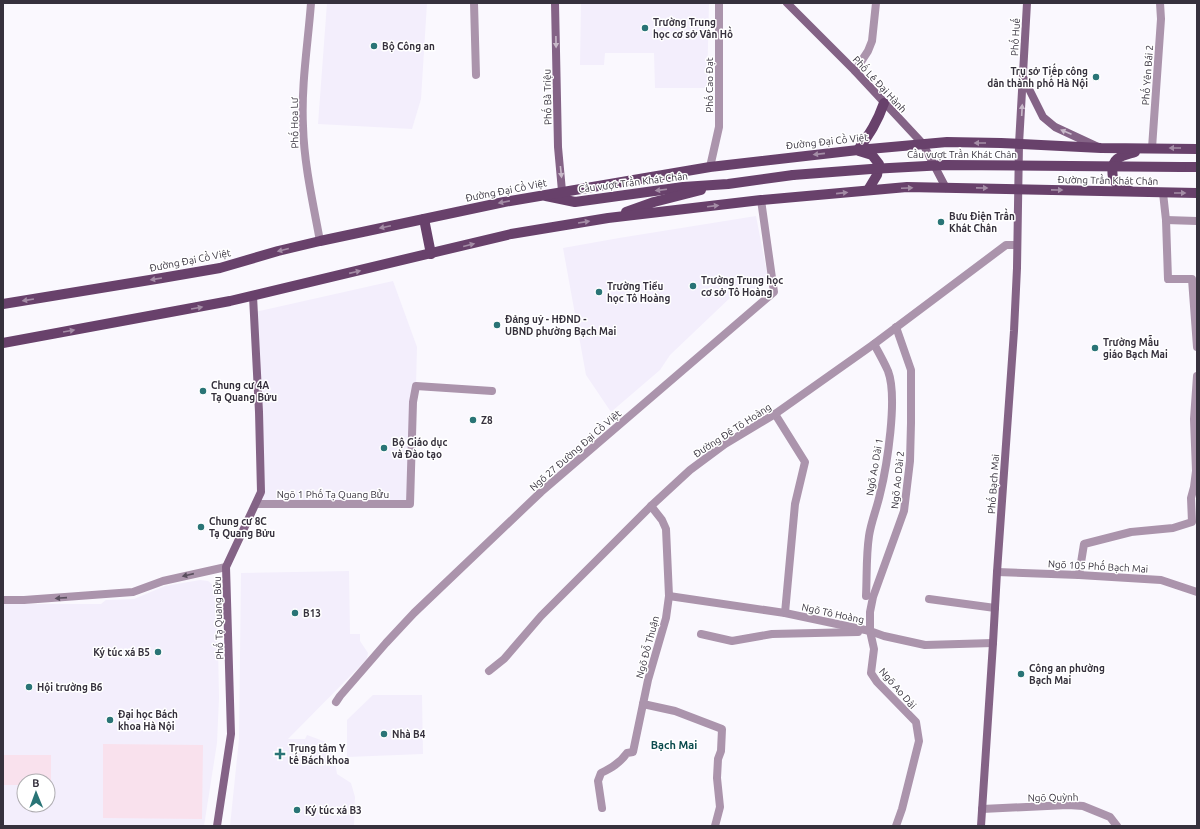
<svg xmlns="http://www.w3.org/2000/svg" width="1200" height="829" font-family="Ubuntu,sans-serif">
<rect width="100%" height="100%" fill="#faf8fe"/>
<g fill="#f3eefc" fill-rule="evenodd">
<path d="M327,3H427L421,99L412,129L318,124Z"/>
<path d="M581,3H709L707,88H655L654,53H605L604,65H580Z"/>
<path d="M756,216L768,278L749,293L733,295L670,355L660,370L611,412L586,375L563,248L619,238Z"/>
<path d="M393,281L417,347L416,386L410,504H256L261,492L255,312Z"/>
<path d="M349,571L350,634H360V641L368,653L367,659L288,739H305L307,735L326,742L334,756L337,774L351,783L355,797L354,826H230L239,739L241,573Z"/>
<path d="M200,580L208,581L215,587L217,595L219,698L217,743L204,826H3V604H101L106,600L134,599L165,586ZM24,781H48V805H24Z"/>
<path d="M373,695H422L423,754L347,757V720Z"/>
</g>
<g fill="#f9e1ed">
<path d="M103,744L203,745L202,819L103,818Z"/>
<path d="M3,755H51V785H48V781H24V785H3Z"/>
</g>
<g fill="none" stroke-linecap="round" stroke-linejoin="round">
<g stroke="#ab94ac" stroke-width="8">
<path d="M311,3C308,43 301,85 303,126C304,164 313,203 320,241"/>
<path d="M474,3L476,75"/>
<path d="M855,71L868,51L872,41L876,3"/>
<path d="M1152,148L1161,19L1160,3"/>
<path d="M710,167L719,127V3"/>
<path d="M1163,193L1166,220L1168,279H1192L1197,347"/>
<path d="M1166,220L1197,221"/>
<path d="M775,414L805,462L795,504L785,613"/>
<path d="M256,504H410L413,402L416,386L492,391"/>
<path d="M997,572L1079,575L1161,580L1197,592"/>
<path d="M1079,575L1084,544L1131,532L1173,528L1192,522L1191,498L1194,487L1196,471L1194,419L1197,376"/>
<path d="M669,596L785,613L870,631L884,636L925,645L993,643"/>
<path d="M866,596C867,576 866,556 869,536C871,522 877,508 880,494C887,466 898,397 888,371C884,362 879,353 874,344"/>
<path d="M929,599L995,608"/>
<path d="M3,600H24L133,592L163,581L226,567"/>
<path d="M701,634L732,641L772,634L858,632"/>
<path d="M489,671L504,659L541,616L651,506L690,470L725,444L775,414L874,344L1006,245H1017"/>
<path d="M336,702L340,696L386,643L414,613L541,492L774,292L761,200"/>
<path d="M643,704L675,711L722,729L721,751L718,759L717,778L720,807L715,826"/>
<path d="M602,808L598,781L601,773C611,768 620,763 627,753L633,752L648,680L666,618L669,596L666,529L662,520L651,506"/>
<path d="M982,809L1068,805L1083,806L1110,817L1117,826"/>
<path d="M896,826L902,809L919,741L916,722L877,682L871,673L874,649L870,631V612L873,597L904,511L910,461L911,423V370L896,327"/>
</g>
<g stroke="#846386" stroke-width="8">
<path d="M555,3L558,147L562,191"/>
<path d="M787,3L855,71L923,144L946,188"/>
<path d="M1024,79L1043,117L1055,127L1098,147"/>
<path d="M217,826L231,734L226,567L261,492L259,412L253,296"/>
<path d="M981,826L993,643L997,572L1014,331L1017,268L1019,144L1027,3"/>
</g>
<g stroke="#68416b" stroke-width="10">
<path d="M858,150C870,133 877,123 884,103"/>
<path d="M859,151L872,155L879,164L877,175L868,190"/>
<path d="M1181,167H1197"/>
<path d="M1130,191C1125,189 1119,187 1116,183C1111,177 1111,164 1117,159C1122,155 1129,154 1135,152"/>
<path d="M546,196L575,202L683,187L728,184L793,175"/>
<path d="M626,212L654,202L701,190"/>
<path d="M424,219L431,254"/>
<path d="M3,304L162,278L220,268L278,251L320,241L504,202L710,167L858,150L947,142L1001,143L1101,148L1197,149"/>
<path d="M3,343L230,301L511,234L608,218L761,200L907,187L1197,193"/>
</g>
<path stroke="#68416b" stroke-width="10" d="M793,175L871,169L945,165L1181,167"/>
</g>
<defs><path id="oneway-solid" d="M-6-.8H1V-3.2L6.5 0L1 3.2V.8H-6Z"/></defs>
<g fill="#c8b9c9">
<use href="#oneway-solid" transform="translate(556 42) rotate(89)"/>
<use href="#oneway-solid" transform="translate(1022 110) rotate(-87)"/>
<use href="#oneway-solid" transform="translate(1066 132) rotate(-157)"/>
<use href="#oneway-solid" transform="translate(561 172) rotate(84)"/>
</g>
<g fill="#a48da6">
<use href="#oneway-solid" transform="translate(980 143) rotate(-180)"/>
<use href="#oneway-solid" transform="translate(1175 148) rotate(-180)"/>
<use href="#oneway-solid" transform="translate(819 154) rotate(174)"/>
<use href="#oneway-solid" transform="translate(907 188) rotate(-2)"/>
<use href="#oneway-solid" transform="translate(982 188) rotate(1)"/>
<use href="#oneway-solid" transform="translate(661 190) rotate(173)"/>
<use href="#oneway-solid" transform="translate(1057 190) rotate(1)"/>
<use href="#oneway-solid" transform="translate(842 193) rotate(-6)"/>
<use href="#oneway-solid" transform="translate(1180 193)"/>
<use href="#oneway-solid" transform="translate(504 202) rotate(169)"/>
<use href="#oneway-solid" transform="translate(713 206) rotate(-7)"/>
<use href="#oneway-solid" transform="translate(584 222) rotate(-9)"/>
<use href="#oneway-solid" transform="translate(385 227) rotate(168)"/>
<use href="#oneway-solid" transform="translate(469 245) rotate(-14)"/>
<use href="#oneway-solid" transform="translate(283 250) rotate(166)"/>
<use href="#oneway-solid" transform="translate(355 272) rotate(-13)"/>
<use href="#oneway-solid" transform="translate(156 279) rotate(171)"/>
<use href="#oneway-solid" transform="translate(28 300) rotate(171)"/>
<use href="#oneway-solid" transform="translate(197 308) rotate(-10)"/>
<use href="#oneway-solid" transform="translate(69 331) rotate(-10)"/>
</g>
<g fill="#594f5e">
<use href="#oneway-solid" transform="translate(188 575) rotate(167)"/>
<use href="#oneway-solid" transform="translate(61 598) rotate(176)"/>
</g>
<g fill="#297476" stroke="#fff" stroke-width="1.5">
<circle cx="645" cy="28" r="4"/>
<circle cx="374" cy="46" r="4"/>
<circle cx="1096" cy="77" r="4"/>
<circle cx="941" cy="222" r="4"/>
<circle cx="693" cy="286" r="4"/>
<circle cx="599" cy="292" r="4"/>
<circle cx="497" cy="325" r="4"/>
<circle cx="1095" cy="348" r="4"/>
<circle cx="203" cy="391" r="4"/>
<circle cx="473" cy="420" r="4"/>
<circle cx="384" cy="448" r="4"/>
<circle cx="201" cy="527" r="4"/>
<circle cx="295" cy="613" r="4"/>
<circle cx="158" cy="652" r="4"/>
<circle cx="1021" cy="674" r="4"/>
<circle cx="29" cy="687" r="4"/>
<circle cx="110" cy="720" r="4"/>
<circle cx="384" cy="734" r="4"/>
<path d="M278 748h4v4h4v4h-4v4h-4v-4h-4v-4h4z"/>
<circle cx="297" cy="810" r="4"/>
</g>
<g text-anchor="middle" stroke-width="3" stroke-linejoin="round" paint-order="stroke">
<g font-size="10" font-weight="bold" fill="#36313d" stroke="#fff" text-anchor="start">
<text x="653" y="26">Trường Trung<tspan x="653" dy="12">học cơ sở Vân Hồ</tspan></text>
<text x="382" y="50">Bộ Công an</text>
<text x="1088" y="75" text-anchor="end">Trụ sở Tiếp công<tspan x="1088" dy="12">dân thành phố Hà Nội</tspan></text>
<text x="949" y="220">Bưu Điện Trần<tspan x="949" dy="12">Khát Chân</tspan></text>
<text x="701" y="284">Trường Trung học<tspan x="701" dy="12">cơ sở Tô Hoàng</tspan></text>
<text x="607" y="290">Trường Tiểu<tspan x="607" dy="12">học Tô Hoàng</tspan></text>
<text x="505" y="323">Đảng uỷ - HĐND -<tspan x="505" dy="12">UBND phường Bạch Mai</tspan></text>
<text x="1103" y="346">Trường Mẫu<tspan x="1103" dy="12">giáo Bạch Mai</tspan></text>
<text x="211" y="389">Chung cư 4A<tspan x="211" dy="12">Tạ Quang Bửu</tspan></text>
<text x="481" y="424">Z8</text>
<text x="392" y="446">Bộ Giáo dục<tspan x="392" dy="12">và Đào tạo</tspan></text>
<text x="209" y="525">Chung cư 8C<tspan x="209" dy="12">Tạ Quang Bửu</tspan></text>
<text x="303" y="617">B13</text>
<text x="150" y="656" text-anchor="end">Ký túc xá B5</text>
<text x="1029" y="672">Công an phường<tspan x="1029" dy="12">Bạch Mai</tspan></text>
<text x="37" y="691">Hội trường B6</text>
<text x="118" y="718">Đại học Bách<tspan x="118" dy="12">khoa Hà Nội</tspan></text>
<text x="392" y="738">Nhà B4</text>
<text x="289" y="752">Trung tâm Y<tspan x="289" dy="12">tế Bách khoa</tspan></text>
<text x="305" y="814">Ký túc xá B3</text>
</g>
<g font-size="10" fill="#36313d" stroke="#fff">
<text transform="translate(1015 37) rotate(-87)" y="4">Phố Huế</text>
<text transform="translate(1147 75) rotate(-86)" y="4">Phố Yên Bái 2</text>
<text transform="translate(880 84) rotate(47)" y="4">Phố Lê Đại Hành</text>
<text transform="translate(709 85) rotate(-90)" y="4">Phố Cao Đạt</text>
<text transform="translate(547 97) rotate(-91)" y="4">Phố Bà Triệu</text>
<text transform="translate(294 123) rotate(-91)" y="4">Phố Hoa Lư</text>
<text transform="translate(827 141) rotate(-6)" y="4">Đường Đại Cồ Việt</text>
<text x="962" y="158">Cầu vượt Trần Khát Chân</text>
<text transform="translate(1108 180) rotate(1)" y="4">Đường Trần Khát Chân</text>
<text transform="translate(633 182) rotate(-7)" y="4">Cầu vượt Trần Khát Chân</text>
<text transform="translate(506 190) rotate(-11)" y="4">Đường Đại Cồ Việt</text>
<text transform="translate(190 260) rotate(-11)" y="4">Đường Đại Cồ Việt</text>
<text transform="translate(732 430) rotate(-33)" y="4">Đường Đê Tô Hoàng</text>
<text transform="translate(575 450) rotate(-41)" y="4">Ngõ 27 Đường Đại Cồ Việt</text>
<text transform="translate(874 467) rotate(-80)" y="4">Ngõ Ao Dài 1</text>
<text transform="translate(897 480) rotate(-84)" y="4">Ngõ Ao Dài 2</text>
<text transform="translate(993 484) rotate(-86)" y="4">Phố Bạch Mai</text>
<text x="333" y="498">Ngõ 1 Phố Tạ Quang Bửu</text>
<text transform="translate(1098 566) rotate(3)" y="4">Ngõ 105 Phố Bạch Mai</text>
<text transform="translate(833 613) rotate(12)" y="4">Ngõ Tô Hoàng</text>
<text transform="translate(218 618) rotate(-92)" y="4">Phố Tạ Quang Bửu</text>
<text transform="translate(647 647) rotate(-75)" y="4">Ngõ Đỗ Thuận</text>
<text transform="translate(898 688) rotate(49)" y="4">Ngõ Ao Dài</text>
<text transform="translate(1053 797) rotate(-1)" y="4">Ngõ Quỳnh</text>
</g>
<g font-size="11" font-weight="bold" fill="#0a4b4d" stroke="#fff">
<text x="674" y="749">Bạch Mai</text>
</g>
</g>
<rect width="1200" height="829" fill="none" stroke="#36313d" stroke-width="8"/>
<g transform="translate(36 793) rotate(359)"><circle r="19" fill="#ffffff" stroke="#afadb1"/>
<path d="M0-3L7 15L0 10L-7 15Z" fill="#297476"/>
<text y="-6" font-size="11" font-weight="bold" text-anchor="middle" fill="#36313d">B</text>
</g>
</svg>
